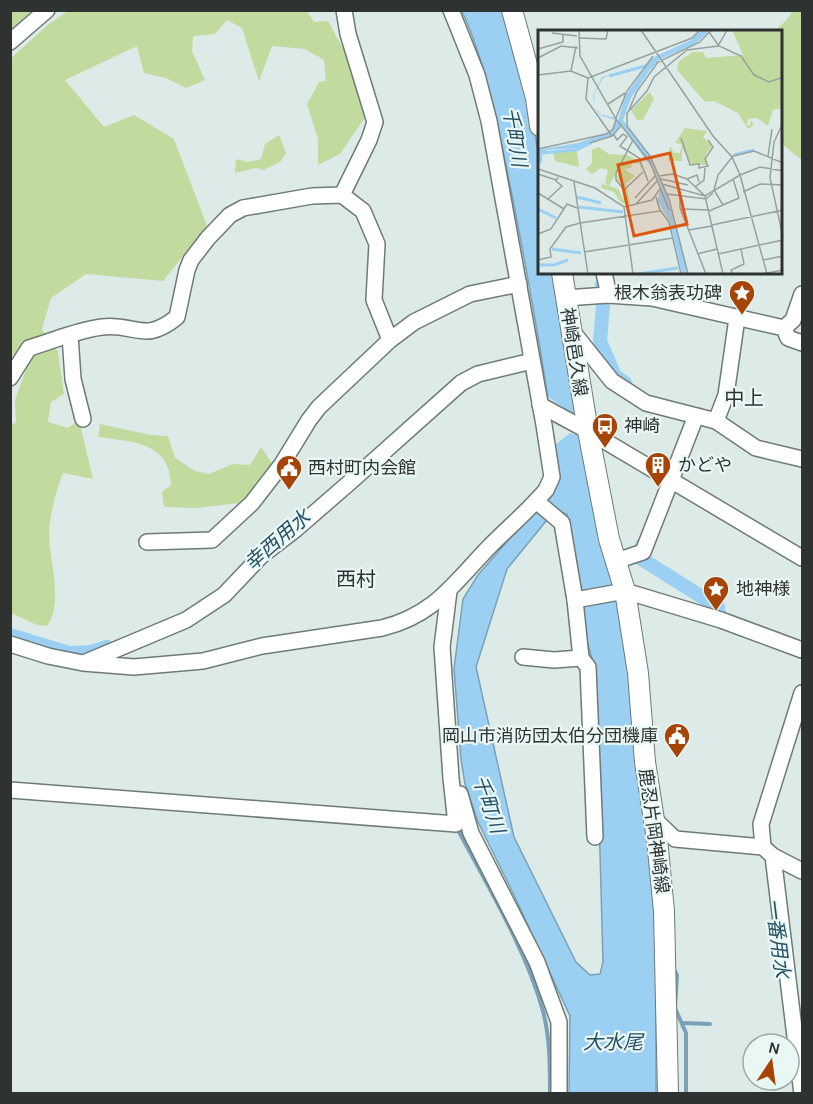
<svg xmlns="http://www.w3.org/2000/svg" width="813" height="1104" font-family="Karla,'Noto Sans JP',sans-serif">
<rect width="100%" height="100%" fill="#ddebe8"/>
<g fill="#c1da9e">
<path d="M306,10L314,22L328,21L355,71L366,116L340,154L318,165V139L307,104L319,82L326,81L324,60L305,49L272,46L259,81L242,28L227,20L215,34L193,36L192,51L205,80L186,88L166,78L144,73L137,46L65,80L104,127L134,115L174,139L207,226L163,281L86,274L51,298L42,329L58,352L64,394L51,402L48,422L68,428L79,420L93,479L63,473C56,492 50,513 49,533C49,560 64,603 47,626L37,625L11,613V424L16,423L15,400L28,364L14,354L11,359V58L49,24L68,11Z"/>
<path d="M11,11H49L11,41Z"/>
<path d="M792,11H802V160L782,144V32L775,31L789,17Z"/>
<path d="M279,135L286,153L281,161L264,170L256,168L235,173L236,159L248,162L261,159L265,144Z"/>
<path d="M100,424L151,435L168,436L175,458L195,471L209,474L233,464L250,465L261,447L272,463L258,484L240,503L196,508L164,507L162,492L171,485C170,441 131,442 98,437Z"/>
</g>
<path fill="#9bd0f2" stroke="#7aa1b8" stroke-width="1.5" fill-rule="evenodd" d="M462,11H506L528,91L540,165V273H557L619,592L656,913V1093H569L570,1016L513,893L478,822L465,784L461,759L454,669L463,599L478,575L543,500L559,478C547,382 530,286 511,190C498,129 488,68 462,11ZM555,510L567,514L582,622L595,670L603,962L600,974L590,975L576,962L514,837L476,667L507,569Z"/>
<path fill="#ddebe8" d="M548,397L575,415L579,412L584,438L570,433L555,445Z"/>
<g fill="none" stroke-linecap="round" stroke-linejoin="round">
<g stroke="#7aa1b8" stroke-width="4">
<path d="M457,828C487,885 526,949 543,1011C550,1038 550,1066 550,1094"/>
<path d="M673,968L677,975L675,1008L686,1033V1094"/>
<path d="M682,1023L710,1024"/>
</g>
<g stroke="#9bd0f2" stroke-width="14">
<path d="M602,284L604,294L600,341L615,376L625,383"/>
<path d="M643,544L640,551V558L718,607L719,616"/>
<path d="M10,635L69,653L91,652L107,647"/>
</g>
<g stroke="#6e7a77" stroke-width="18">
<g id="minor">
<path d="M10,42L47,10"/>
<path d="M342,195L369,140L375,122L348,34L344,10"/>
<path d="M604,273L609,295"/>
<path d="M565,298L608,295L652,298L784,328L788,338L802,343"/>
<path d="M784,328L793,320L802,294"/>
<path d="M572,331L612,381L646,403L716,421L756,448L802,459"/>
<path d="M70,335L73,379L83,419"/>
<path d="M10,378L29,348C53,341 77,330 102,327C136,323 144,344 177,317L187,270L191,260L208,238L230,215L243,208L312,196L342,195L363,211L377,244L374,300L390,340"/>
<path d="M540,405L588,431L802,558"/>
<path d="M716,421L726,395L737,318"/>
<path d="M536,501L562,523L575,600L581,658L588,667L595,837"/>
<path d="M147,542L212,540L252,503L282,464L309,420L319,407L390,340L414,322L470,294L519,284"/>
<path d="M616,561L643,552L696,416"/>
<path d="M575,600L625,591L721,620L802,650"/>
<path d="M10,644L48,656L83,663L134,667L203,661L262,646L382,628C435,615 454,583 490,546C509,527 529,510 546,490L552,477L544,425L489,121L477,75L451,10"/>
<path d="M523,657L554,660L581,658"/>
<path d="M86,662L186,620L224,595L262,555L296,529L349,483L461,383L478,374L532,361"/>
<path d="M802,693L761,824L763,847L773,856L802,871"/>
<path d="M10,790L456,824L451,778L442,647L449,591"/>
<path d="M460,794L471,833L537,962L559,1022V1094"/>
<path d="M654,819L675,839L763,847"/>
<path d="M773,856L802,1094"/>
</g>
</g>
<g stroke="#6e7a77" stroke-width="22">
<g id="major">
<path d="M512,10L536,98L540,126"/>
<path d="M562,273L588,431L609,539L625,591L638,673L645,762L657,839L664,911L668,1094"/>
</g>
</g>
<use href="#minor" stroke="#fff" stroke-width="15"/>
<use href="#major" stroke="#fff" stroke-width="20"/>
</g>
<defs>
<g id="sight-pin" transform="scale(1.35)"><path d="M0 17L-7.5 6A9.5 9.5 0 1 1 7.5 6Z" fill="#a64406" stroke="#eaf8f5"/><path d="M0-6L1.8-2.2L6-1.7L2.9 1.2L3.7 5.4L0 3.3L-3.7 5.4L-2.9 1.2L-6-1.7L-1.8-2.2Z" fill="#fff"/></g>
<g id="bus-pin" transform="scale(1.35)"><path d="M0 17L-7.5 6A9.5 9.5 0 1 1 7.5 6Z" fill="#a64406" stroke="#eaf8f5"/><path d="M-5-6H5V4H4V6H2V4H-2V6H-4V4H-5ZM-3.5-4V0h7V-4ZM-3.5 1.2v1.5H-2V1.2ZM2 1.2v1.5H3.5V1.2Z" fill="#fff"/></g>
<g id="building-pin" transform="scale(1.35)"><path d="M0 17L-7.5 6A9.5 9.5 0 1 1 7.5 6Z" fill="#a64406" stroke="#eaf8f5"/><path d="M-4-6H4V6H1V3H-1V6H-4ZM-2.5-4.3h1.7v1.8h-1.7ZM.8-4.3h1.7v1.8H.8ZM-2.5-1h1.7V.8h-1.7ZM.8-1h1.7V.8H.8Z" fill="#fff"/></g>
<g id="civic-pin" transform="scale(1.35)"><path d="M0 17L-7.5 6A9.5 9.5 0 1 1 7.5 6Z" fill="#a64406" stroke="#eaf8f5"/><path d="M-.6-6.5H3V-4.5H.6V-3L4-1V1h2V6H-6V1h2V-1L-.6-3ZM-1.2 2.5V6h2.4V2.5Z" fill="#fff"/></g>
</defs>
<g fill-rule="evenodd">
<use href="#sight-pin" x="742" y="293"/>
<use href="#bus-pin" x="605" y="426"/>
<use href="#building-pin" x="658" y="465"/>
<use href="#civic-pin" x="289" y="468"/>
<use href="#sight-pin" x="716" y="589"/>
<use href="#civic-pin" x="677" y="736"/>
</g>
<g text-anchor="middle" stroke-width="4.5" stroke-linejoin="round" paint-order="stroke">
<g font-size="18" fill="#2e3332" stroke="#eaf8f5" text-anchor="start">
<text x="722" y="299" text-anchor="end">根木翁表功碑</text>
<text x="624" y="432">神崎</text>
<text x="678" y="471">かどや</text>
<text x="308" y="474">西村町内会館</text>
<text x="736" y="595">地神様</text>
<text x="658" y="742" text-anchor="end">岡山市消防団太伯分団機庫</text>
</g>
<g font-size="18" fill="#2e3332" stroke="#eaf8f5">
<text transform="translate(574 352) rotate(81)" y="6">神崎邑久線</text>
<text transform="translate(654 831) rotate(82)" y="6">鹿忍片岡神崎線</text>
</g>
<g font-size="20" font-style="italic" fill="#275067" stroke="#eaf8f5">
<text transform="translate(515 137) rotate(80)" y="7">千町川</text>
<text transform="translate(277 540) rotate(-41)" y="7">幸西用水</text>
<text transform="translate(489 804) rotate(71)" y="7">千町川</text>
<text transform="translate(778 938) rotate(83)" y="7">一番用水</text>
<text x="613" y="1049">大水尾</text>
</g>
<g font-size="20" fill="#2e3332" stroke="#eaf8f5">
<text x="744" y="405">中上</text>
<text x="356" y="586">西村</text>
</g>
</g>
<g transform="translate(538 30)">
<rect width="244" height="244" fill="#ddebe8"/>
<path d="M194,0H244V78L235,80L230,96L219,88L210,89L209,95L212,96V93L213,91L216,95L210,99L200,83L176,71L167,72L139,40L141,31L155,22H165L168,28L205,25ZM112,62L116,69L105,90H99L93,80ZM147,98L169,101L165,107L174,116L168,124L169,135L153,134L144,118V131H130L132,116L136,123H142L144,114L137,113ZM61,117L71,124L90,125L104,134L103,141L102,134L95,133L93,138L86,139L97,146L88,153L92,174L83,173L76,162L63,158L66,148L65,154L80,159L86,170L83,147L81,154L79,150L81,138L71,156L67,153L70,140L63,138L54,144L48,139L54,133V120ZM39,121L41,137L17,131L15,122Z" fill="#c1da9e"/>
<path d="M163,0H172L157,14L122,29L112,40L93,68L85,90L111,125L129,165L150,244H144L132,192L119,171L123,157L118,144L83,95L74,105L40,118L9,120L0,126V120L40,113L74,101L77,90L62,85L59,81L57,77L55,65L64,47L73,45L65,48L56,64L57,77L62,84L77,88L80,92L86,68L114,28L153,10Z" fill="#9bd0f2"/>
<path fill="none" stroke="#9bd0f2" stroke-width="3" d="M71,46L107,36M196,125L216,120M2,133L3,123L38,120L53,113M39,167L63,173M41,177L85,182M0,179L18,188M14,219L43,223M0,235H16L30,230M100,244L140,238"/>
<path fill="none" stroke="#97a19f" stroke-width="1.5" d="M41,0L42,26L78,89L112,132L131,180M103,0L175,106L194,127L202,145L222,137L245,141M171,2L181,16L203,26L216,45L231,52L243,48M14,3L39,6M40,8L68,9L70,0M0,19L25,12V4M0,28L23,16L40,18M33,41L38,16M0,45L33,41L50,48M70,74L87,63M91,80L99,61L120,32L162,12L173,0M78,88L89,61L115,26M245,93L236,112L232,148L245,207M76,105L79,110L85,104L89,107L82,116L101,128L110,151M74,106L48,69L50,48L154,8L162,0M143,108L152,135L161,134V138L170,136L167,129L175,117L170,110M95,110L78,143V150L86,160L105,142M52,113L74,106L83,96M0,119L68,104L75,99L78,90M230,126L234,99M0,139L57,158L86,177L114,170L122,159M0,144L18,150M121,146L135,144L149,149M123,149L150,155M36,152L50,244M161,152L159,145L149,149L167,166L185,244M124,154L167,166L202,145L229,244M157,157L166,150L167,138M205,162L222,154L245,155M0,163L26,179M129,164L168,169L175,163M142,165V178L168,244M97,168L118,145M10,169L24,156L18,151L20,147M98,174L120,150M185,175L176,160L180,145L195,126L216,121L245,133M86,177L95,244M143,179L171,180M122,180L131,192L143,244M171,181L201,168L195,149M42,193L122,181L118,167M174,195L245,180M151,200L174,196M0,204L13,199L29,174L39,178M46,222L135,208M159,224L179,219M180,224L245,210M0,230L13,227L12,219L28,197L42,193M225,230L245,226M150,244L131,169L112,126L89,96V83L109,61L116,47L149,20L180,16L189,0M195,244L193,240L206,234L203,219M224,244L245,240"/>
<path fill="#df570e" fill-opacity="0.15" stroke="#df570e" stroke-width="3" d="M132,123L149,194L96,206L80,135Z"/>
<rect width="244" height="244" fill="none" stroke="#2e3332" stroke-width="3"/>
</g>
<rect width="813" height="1104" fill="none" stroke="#2e3332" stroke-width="24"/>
<g transform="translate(771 1062) rotate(13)"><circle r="28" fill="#eaf8f5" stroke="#9fa9a7" stroke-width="1.5"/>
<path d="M0-4.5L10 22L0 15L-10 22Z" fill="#a64406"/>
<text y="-9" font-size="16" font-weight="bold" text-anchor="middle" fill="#2e3332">N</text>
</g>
</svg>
